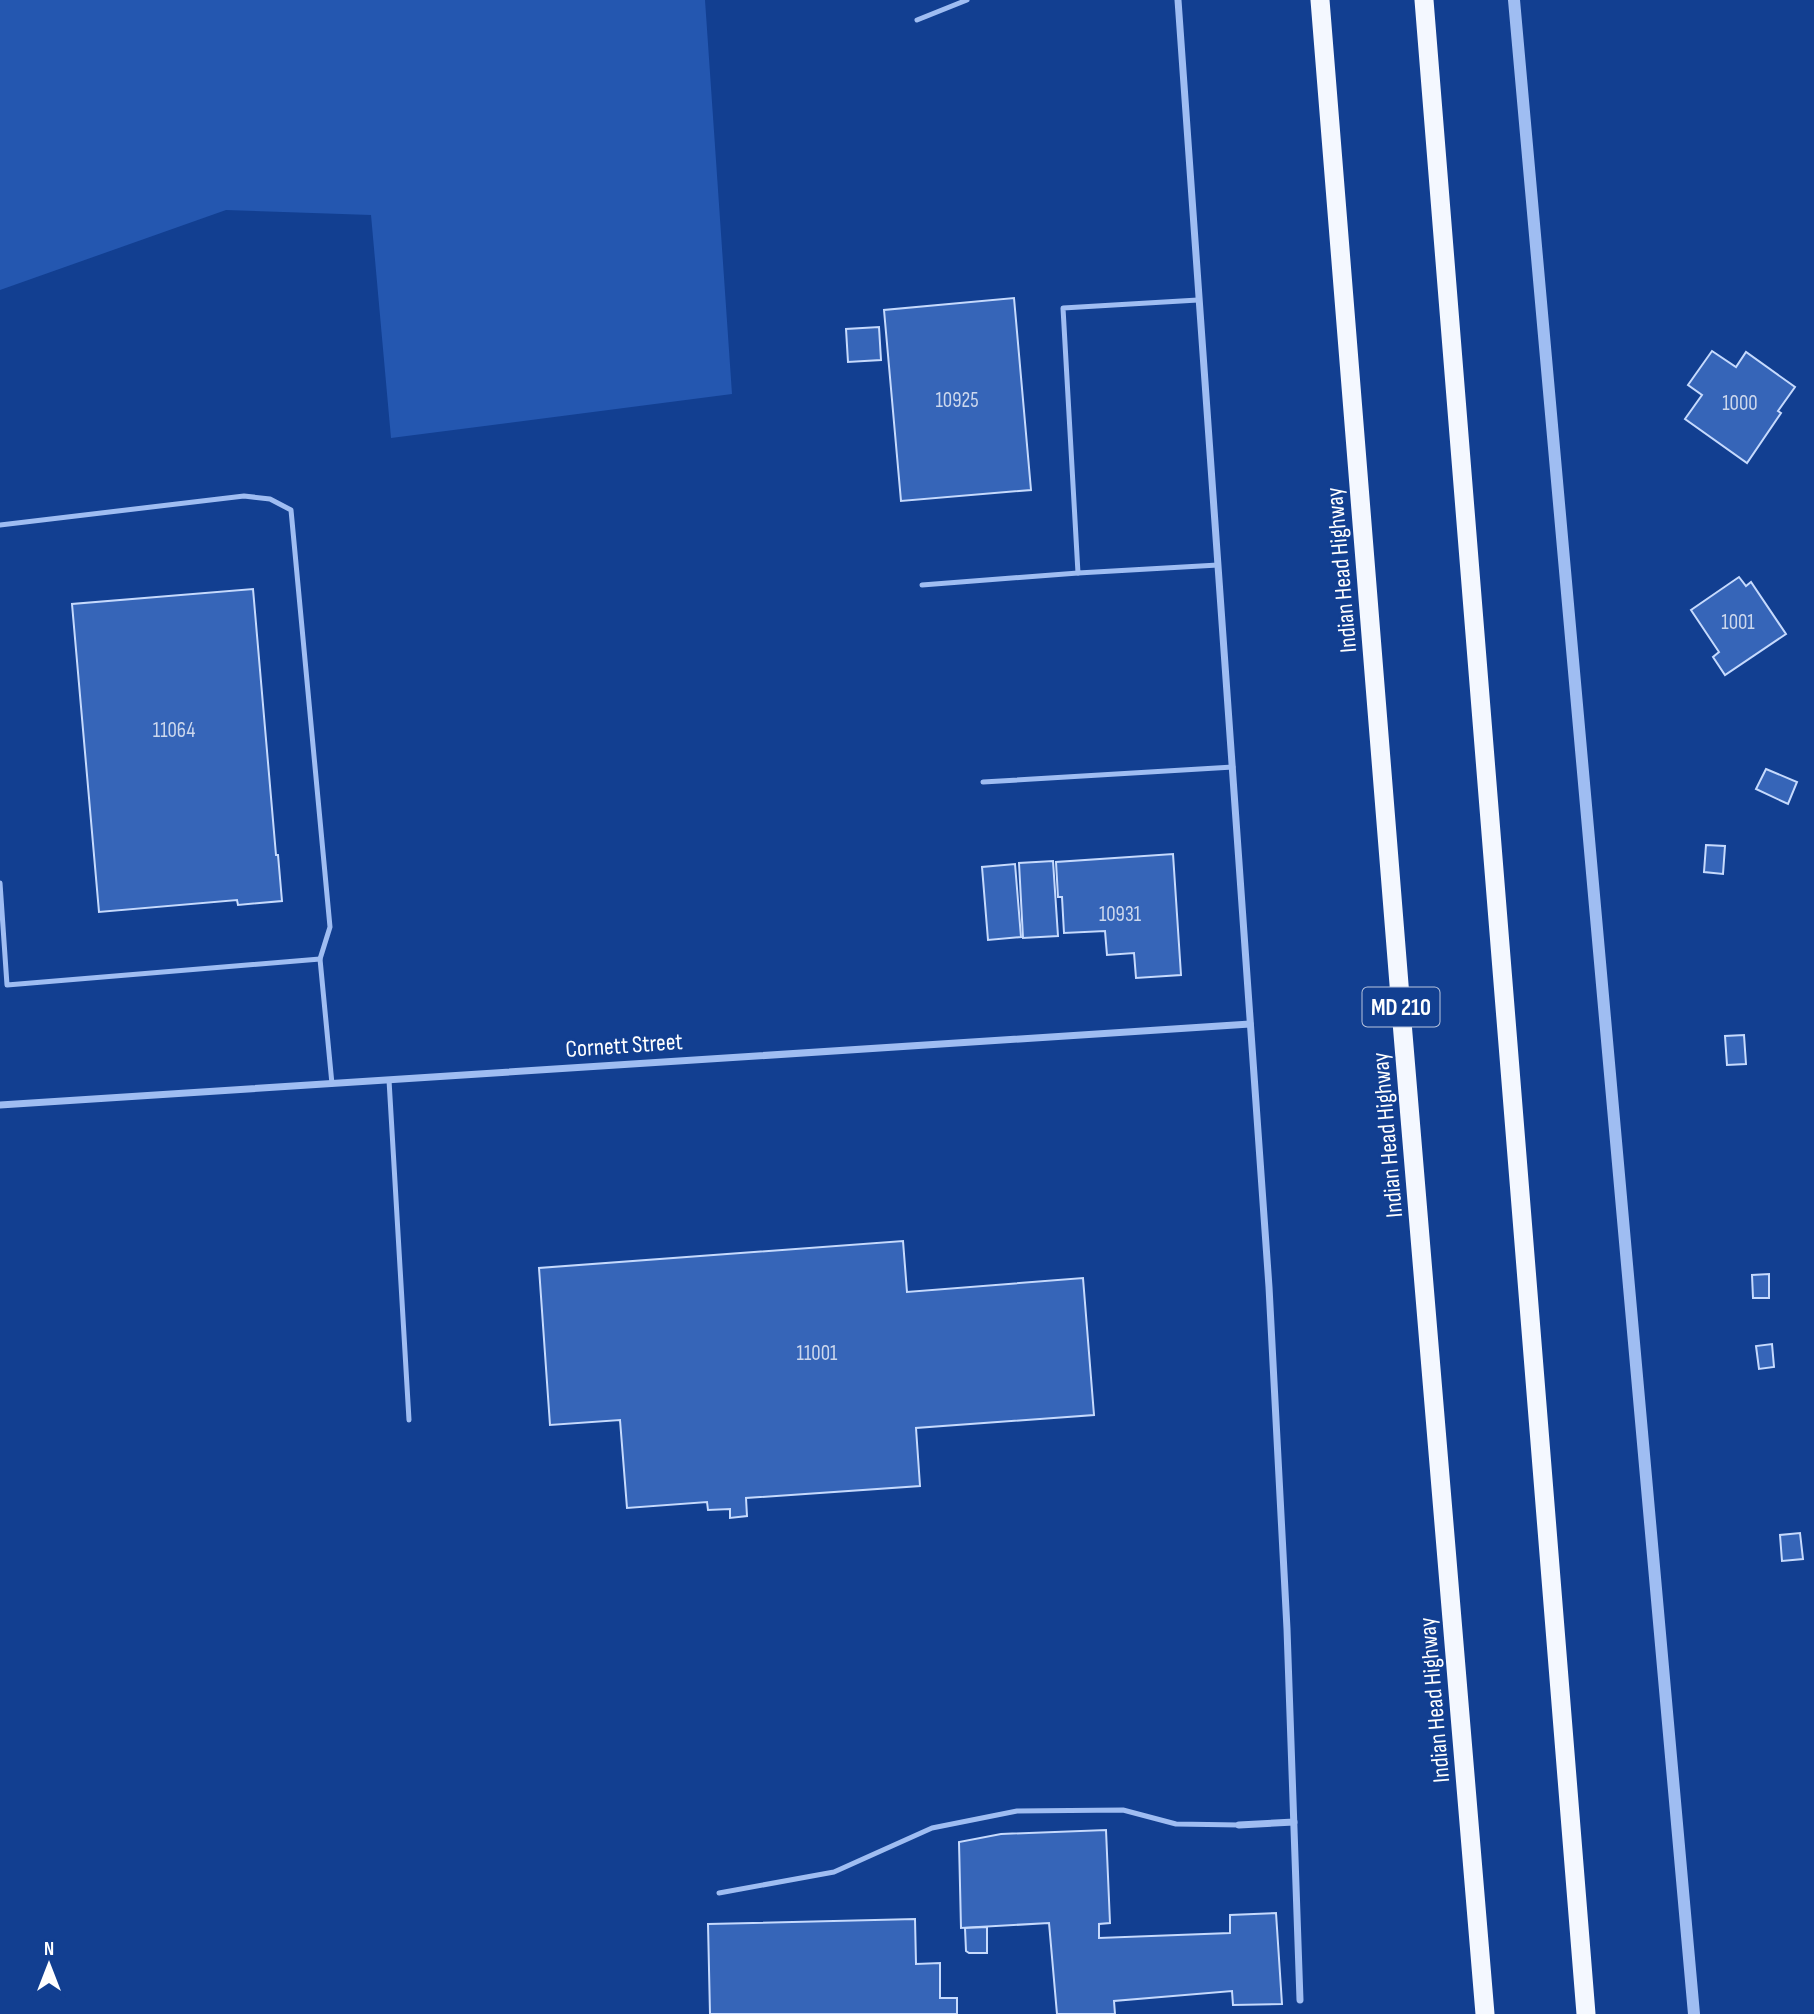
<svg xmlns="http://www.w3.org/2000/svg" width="1814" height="2014" font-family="'Sofia Sans Condensed',sans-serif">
<rect width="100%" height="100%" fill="#123f91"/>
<path fill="#2457b0" d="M0,0H705L732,394L391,438L371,215L226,210L0,290Z"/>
<g fill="#3665b8" stroke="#c6dafd" stroke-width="2">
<path d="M1014,298L1031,490L901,501L884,310Z"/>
<path d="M879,327L881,360L848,362L846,329Z"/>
<path d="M1712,351L1736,367L1746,352L1795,387L1778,411L1781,413L1747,463L1685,419L1702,395L1688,385Z"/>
<path d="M1739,577L1746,586L1751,582L1786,634L1725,675L1713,657L1719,652L1691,610Z"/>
<path d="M253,589L276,855H278L282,901L238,905L237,900L99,912L72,604Z"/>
<path d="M1766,769L1797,782L1788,804L1756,789Z"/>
<path d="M1706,845L1725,846L1723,874L1704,872Z"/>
<path d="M1173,854L1181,975L1136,978L1134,953L1107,955L1105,931L1064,933L1062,897H1058L1056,862Z"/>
<path d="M1053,861L1058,936L1023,938L1019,863Z"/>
<path d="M1015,864L1021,937L988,940L982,867Z"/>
<path d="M1744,1035L1746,1064L1727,1065L1725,1036Z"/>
<path d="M903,1241L907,1292L1083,1278L1094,1415L916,1428L920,1486L746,1498L747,1516L730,1518V1509L708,1510L707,1502L627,1508L620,1420L550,1425L539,1268Z"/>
<path d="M1769,1274V1298H1753L1752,1275Z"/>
<path d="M1772,1344L1774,1367L1759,1369L1756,1346Z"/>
<path d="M1800,1533L1803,1559L1782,1561L1780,1535Z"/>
<path d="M1106,1830L1110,1923L1099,1924V1938L1230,1933V1915L1276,1913L1282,2004L1233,2005L1232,1991L1114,2001L1115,2014H1057L1049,1923L961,1928L959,1842L1001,1834Z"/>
<path d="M915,1919L916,1964L940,1963V1998H957V2014H710L708,1924Z"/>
<path d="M987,1927V1953H969L966,1951L965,1928Z"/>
</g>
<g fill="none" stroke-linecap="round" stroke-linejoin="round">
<g stroke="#9fbdf2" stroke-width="5">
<path d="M917,20L967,0"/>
<path d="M1198,300L1063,308L1078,573L1218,565"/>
<path d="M0,525L244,496L270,499L291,510L330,927L320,959L332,1084"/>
<path d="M922,585L1078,573"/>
<path d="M983,782L1233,767"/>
<path d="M0,883L7,985L320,959"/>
<path d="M389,1080L409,1420"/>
<path d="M719,1893L834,1872L932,1828L1017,1811L1123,1810L1176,1824L1239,1825"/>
</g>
<g stroke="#9fbdf2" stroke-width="7">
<path d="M1178,0L1269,1287L1287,1629L1300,2000"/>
<path d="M0,1105L1250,1024"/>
<path d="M1239,1825L1294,1822"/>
</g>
<path stroke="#9fbdf2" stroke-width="12" d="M1514,0L1694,2014"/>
<g stroke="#f4f8ff" stroke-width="19">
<path d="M1320,0L1403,1034L1485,2014"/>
<path d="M1424,0L1586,2014"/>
</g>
</g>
<g text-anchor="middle" stroke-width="5" stroke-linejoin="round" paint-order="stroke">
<g font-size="21" fill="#cdd8ed">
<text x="957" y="407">10925</text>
<text x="1740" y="410">1000</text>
<text x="1738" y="629">1001</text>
<text x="174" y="737">11064</text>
<text x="1120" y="921">10931</text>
<text x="817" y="1360">11001</text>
</g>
<rect fill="#123f91" stroke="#b8c5de" stroke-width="2" x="1362.5" y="987.5" width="77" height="39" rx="5"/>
<g font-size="23" font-weight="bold" fill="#fff">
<text x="1401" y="1015">MD 210</text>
</g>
<g font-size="24" fill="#fff" stroke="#123f91">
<text transform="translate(1341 570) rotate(-95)" y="8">Indian Head Highway</text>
<text transform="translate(624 1045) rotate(-4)" y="8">Cornett Street</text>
<text transform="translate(1387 1135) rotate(-95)" y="8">Indian Head Highway</text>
<text transform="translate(1434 1700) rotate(-95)" y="8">Indian Head Highway</text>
</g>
</g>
<g transform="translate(49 1965)" stroke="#123f91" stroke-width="5" paint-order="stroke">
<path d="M0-5L12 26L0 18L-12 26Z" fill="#ffffff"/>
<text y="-10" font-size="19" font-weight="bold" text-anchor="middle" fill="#ffffff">N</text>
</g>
</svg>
